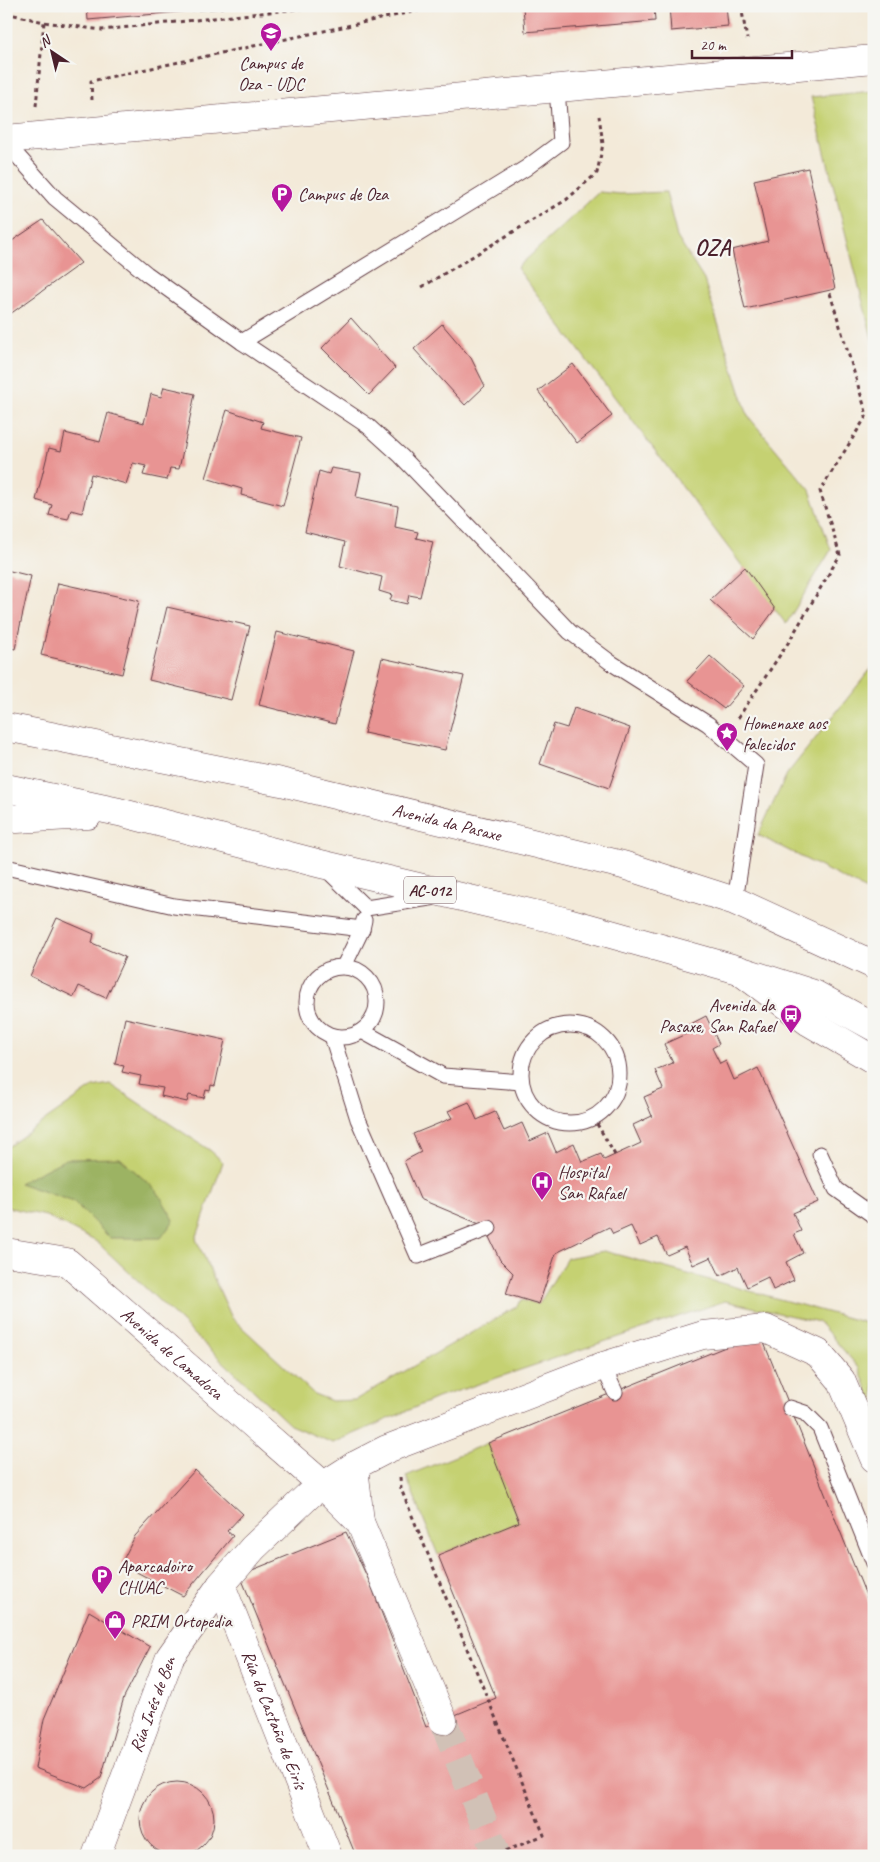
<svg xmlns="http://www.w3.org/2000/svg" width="880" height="1862" font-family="Caveat,sans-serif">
<rect width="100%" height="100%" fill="#f6f6f2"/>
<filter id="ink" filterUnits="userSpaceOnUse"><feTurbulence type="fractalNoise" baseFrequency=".02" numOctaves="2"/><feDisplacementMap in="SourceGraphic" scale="10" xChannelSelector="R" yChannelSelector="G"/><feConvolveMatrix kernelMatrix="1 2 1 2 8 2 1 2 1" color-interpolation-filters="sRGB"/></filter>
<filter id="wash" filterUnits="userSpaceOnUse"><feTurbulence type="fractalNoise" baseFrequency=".0096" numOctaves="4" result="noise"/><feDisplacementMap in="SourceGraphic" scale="20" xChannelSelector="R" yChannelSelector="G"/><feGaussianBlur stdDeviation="1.12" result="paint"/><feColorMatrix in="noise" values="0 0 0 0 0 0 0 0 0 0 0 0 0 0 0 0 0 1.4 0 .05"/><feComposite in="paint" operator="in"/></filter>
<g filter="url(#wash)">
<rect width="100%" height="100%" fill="#f3ead9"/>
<g fill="#c5d172" stroke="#88784e">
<path d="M874,91V346L811,97Z"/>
<path d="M599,192L620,194L666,192L677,237L704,280L748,416L810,490L831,550L786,624L517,268Z"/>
<path d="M874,665V894L758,835L787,774Z"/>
<path d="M110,1084L211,1151L223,1162L196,1239L232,1318L314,1394L332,1401L355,1400L516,1307L521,1300L539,1304L567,1258L604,1251L874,1325V1407L859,1368L819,1322L725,1301L437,1398L333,1443L290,1425L97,1242L46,1216L6,1207V1148L93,1087Z"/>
<path d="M488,1443L519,1522L438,1555L406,1476Z"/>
</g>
<path fill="#9cb364" stroke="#736948" d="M120,1158L157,1191L174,1220L161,1238H110L74,1202L19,1183L66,1159Z"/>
<g id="blocks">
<g fill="#e89493">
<path d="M87,6H224V8L88,20Z"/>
<path d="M523,6H654L655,21L525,32Z"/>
<path d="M669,6H726L728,26L671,31Z"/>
<path d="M808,168L835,289L745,309L732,250L768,241L754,180Z"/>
<path d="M43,220L81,263L6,317V245Z"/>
<path d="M351,318L395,368L369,395L322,348Z"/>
<path d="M442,324L471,358L485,386L465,405L414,349Z"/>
<path d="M573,364L612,416L577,443L538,391Z"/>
<path d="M164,387L195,394L179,469L170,468L167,480L143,475L146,466L133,463L126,484L91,474L82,513L71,510L68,519L49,515L52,505L36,500L49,448L61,451L65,433L100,442L108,413L144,423L151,394L161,397Z"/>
<path d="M227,410L263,422L261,428L301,438L283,506L241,495L242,489L206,478Z"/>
<path d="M331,468L361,473L356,497L398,506L395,527L418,532L416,538L433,542L420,597L409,595L407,604L390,600L392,595L379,591L382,577L340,566L345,542L305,532L319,471L329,474Z"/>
<path d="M745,567L775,609L753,639L710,600Z"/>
<path d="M6,570L31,576L15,649L6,647Z"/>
<path d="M58,583L139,601L122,674L41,655Z"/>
<path d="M167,607L250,626L231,700L149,680Z"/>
<path d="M277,632L354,651L335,724L259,705Z"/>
<path d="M710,656L744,686L724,709L687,681Z"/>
<path d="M382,658L464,676L445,750L364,733Z"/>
<path d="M574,708L630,728L609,788L540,764L554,724L567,728Z"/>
<path d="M57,918L94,934L92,943L125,957L106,998L79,986L74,997L30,976Z"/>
<path d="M706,1016L719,1044L712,1048L720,1064L726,1061L734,1080L758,1068L818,1202L793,1213L801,1231L794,1234L803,1253L786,1262L794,1280L773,1290L768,1277L747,1287L738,1267L720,1276L711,1257L693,1265L685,1247L667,1255L658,1237L640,1245L631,1226L613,1234L609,1227L556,1253L539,1304L506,1294L513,1273L500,1260L489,1237V1228L420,1199L404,1161L421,1152L413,1134L452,1118L448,1111L469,1102L477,1120L495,1112L504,1131L522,1123L530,1141L548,1133L556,1152L574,1143L582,1162L601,1154L604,1160L641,1143L633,1125L652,1116L644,1097L663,1089L655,1070L673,1063L664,1044L688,1033L685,1027Z"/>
<path d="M125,1018L225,1040L215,1086L211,1085L210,1091L206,1090L204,1098L189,1095L187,1102L161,1096L163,1088L139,1084L141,1076L122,1072L124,1066L115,1064Z"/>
<path d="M760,1333L874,1615V1856H356L240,1575L346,1532L370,1583L426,1727L496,1698L438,1555L519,1522L488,1443Z"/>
<path d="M195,1470L243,1514L227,1531L233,1536L183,1596L121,1564L135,1536Z"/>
<path d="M89,1611L150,1647L124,1697L101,1778L87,1788L35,1768L44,1719Z"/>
<circle cx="177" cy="1819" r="37"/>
</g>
</g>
</g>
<g filter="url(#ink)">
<use href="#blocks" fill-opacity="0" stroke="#633d45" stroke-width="1"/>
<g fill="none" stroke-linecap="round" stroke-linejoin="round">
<path stroke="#d1c1b6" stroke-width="28" stroke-dasharray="28 14" stroke-linecap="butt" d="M443,1720L497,1856"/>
<g stroke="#633d45" stroke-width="17">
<g id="service">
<path d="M6,143L55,198L147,274L242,342L526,168L561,142L557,89"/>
<path d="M242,342L368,426L401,456L570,632L610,662L708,724L756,765L735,901"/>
<path d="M6,867L174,906L362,929"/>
<path d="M326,869L366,908"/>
<path d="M366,908L436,897"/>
<path d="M344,966L362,929L364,920"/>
<circle cx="342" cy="1002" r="35"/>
<circle cx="570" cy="1074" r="49"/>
<path d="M362,1031L443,1076L521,1082"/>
<path d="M332,1036L358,1119L418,1256L489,1228"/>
<path d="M820,1154L836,1189L874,1216"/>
<path d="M603,1366L615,1392"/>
<path d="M790,1408L805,1413L820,1428L874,1563"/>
</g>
</g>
<g stroke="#633d45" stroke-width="29">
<g id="minor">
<path d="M6,139L874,59"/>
<path d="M744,974L809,1022L874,1060"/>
<path id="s1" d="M6,1252L67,1262L323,1485L360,1522"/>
<path d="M354,1466L360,1522L443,1720"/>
<path id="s2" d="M221,1585L328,1856"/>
<path id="s3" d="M96,1856L170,1657L221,1585L253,1548L310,1494L354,1466L387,1449L603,1366L703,1335L766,1329L818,1353L841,1380L874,1458"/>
</g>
</g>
<g stroke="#633d45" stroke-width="29">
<g id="primary">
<path id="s4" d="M6,727L281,782L623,865L735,901L874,965"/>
<path d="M6,788L119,812L321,864L568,922L739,970L814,994L874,1027"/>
<path d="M6,817L17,819L88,815"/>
</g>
</g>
<g stroke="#633d45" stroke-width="3" stroke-dasharray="4 4" stroke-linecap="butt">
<path d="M741,6L747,39"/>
<path d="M6,13L44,22L102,30L326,6"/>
<path d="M92,100L91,81L440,6"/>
<path d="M36,106L44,22"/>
<path d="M422,287L566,200L597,173L603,144L599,116"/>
<path d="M738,718L788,643L840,555L820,491L867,415L829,290"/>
<path d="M593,1117L615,1155"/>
<path d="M400,1477L401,1489L544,1835L496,1855"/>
</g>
<use href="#service" stroke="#fff" stroke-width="15"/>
<use href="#minor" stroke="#fff" stroke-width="28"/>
<use href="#primary" stroke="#fff" stroke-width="28"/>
</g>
</g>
<defs>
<g id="university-pin" transform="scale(1.125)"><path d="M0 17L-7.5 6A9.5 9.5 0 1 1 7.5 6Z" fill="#b5179e" stroke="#f6f6f2"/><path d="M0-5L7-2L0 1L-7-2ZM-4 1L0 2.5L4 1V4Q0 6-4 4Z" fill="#fff"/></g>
<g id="parking-pin" transform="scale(1.125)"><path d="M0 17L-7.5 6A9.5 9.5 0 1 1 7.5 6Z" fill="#b5179e" stroke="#f6f6f2"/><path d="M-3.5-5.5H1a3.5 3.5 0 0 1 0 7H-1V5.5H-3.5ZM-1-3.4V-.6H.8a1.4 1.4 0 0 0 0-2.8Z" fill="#fff"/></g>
<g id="sight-pin" transform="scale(1.125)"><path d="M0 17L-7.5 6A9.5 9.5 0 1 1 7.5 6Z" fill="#b5179e" stroke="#f6f6f2"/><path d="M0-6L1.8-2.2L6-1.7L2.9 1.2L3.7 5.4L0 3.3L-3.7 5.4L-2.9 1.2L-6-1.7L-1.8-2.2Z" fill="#fff"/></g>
<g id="bus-pin" transform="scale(1.125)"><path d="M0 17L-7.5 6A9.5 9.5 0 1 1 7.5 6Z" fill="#b5179e" stroke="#f6f6f2"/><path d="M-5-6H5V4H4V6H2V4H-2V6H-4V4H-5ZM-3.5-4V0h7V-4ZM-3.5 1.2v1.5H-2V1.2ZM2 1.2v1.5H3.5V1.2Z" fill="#fff"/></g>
<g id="hospital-pin" transform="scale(1.125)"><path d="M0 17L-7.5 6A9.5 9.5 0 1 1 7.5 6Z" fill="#b5179e" stroke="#f6f6f2"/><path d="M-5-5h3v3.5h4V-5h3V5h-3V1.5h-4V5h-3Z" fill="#fff"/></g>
<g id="shop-pin" transform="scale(1.125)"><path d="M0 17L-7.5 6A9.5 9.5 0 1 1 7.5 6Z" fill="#b5179e" stroke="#f6f6f2"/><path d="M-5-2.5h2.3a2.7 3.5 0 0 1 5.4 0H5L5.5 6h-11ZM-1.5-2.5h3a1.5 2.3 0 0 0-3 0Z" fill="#fff"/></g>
</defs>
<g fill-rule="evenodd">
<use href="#university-pin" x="271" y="33"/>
<use href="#parking-pin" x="282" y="194"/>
<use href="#sight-pin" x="727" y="733"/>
<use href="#bus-pin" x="791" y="1015"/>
<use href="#hospital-pin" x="542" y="1182"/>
<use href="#parking-pin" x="102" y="1576"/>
<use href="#shop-pin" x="115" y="1621"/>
</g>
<g text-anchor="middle" stroke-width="4.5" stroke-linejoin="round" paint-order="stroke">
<rect fill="#f6f6f2" stroke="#7e6067" stroke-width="1" x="404" y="876.5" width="52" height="27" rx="4"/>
<g font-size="16" font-weight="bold" fill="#4a1f2b">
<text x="430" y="896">AC-012</text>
</g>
<g font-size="18" fill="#4a1f2b" stroke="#f6f6f2" text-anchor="start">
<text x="271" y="69" text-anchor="middle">Campus de<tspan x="271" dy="21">Oza - UDC</tspan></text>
<text x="298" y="200">Campus de Oza</text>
<text x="743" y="729">Homenaxe aos<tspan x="743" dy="21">falecidos</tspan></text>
<text x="775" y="1011" text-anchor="end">Avenida da<tspan x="775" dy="21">Pasaxe, San Rafael</tspan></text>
<text x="558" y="1178">Hospital<tspan x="558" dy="21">San Rafael</tspan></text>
<text x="118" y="1572">Aparcadoiro<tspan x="118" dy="21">CHUAC</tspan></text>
<text x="131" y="1627">PRIM Ortopedia</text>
</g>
<g font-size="18" fill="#4a1f2b" stroke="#f6f6f2">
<text dy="6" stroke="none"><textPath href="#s4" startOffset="451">Avenida da Pasaxe</textPath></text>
<text dy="6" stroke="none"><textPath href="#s1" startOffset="201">Avenida de Lamadosa</textPath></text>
<text dy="6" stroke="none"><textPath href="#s3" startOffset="162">Rúa Inés de Ben</textPath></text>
<text dy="6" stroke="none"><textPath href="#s2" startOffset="145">Rúa do Castaño de Eirís</textPath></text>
</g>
<g font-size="22" font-weight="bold" letter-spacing="1" fill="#4a1f2b" stroke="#f6f6f2">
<text x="713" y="255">OZA</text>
</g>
</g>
<rect width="880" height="1862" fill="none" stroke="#f6f6f2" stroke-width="25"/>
<g transform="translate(52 52) rotate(325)" stroke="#f6f6f2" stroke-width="4" paint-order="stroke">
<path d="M0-4L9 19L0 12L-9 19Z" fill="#4a1f2b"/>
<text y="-8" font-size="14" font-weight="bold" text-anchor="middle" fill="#4a1f2b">N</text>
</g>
<path d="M692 50v8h100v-8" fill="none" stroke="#4a1f2b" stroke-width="2.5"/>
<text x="700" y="50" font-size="15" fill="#4a1f2b" stroke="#f6f6f2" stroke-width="4" paint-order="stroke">20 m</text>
</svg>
